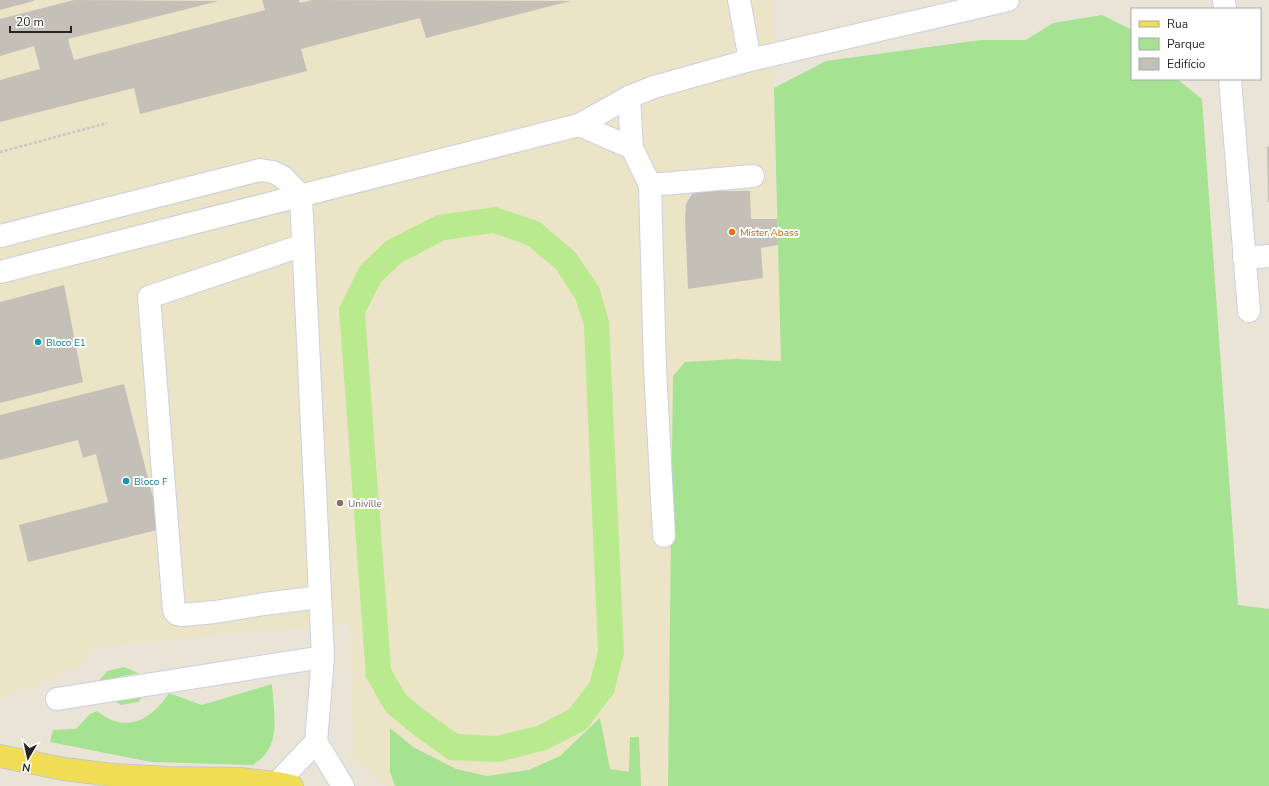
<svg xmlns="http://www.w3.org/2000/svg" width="1269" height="786" font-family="'Nunito Sans',sans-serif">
<rect width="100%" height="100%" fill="#eae4d7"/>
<path fill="#ece4c6" d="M0,0H774V88L781,361L669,786H388L381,782L354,757L349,623L94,647L78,667L0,700Z"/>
<g fill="#a5e292">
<path d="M1102,15L1132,30V79H1177L1202,99L1238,605L1269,609V786H668L673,376L685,362L736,359L781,361L774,88L826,61L981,40H1026L1053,23Z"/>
<path d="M124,667L138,673L99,681L107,671Z"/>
<path d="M272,684C273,707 281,738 263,757C260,760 256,762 253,765L151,762L50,742L53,730L76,729L90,714L97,711C125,734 151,721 169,693L202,705Z"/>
<path d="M148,691L138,702L121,705L111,698Z"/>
<path d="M600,718L610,769L629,772L630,737H639L641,786H395L390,772V728L413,747L456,769L487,776L529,770L560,756Z"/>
</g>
<path fill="#b9ea8d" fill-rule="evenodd" d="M496,207L540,222L575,252L599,287L609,321L624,653L614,693L586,730L546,750L499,762L449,760L415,736L386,712L366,677L339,308L360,266L386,241L437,215ZM493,233L527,245L556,269L575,298L584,325L598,651L590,682L569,709L537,726L496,736L458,734L431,715L406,695L391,669L365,313L381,282L401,263L445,240Z"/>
<g fill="#c5c0b7">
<path d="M0,0H34V1L0,10Z"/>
<path d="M74,0L219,1L68,39L74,60L265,10L262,0H299L300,3L312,0L571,1L426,38L420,18L301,49L307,71L140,114L134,88L0,122V80L40,69L34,46L0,56V19Z"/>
<path d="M1267,147H1269V202H1268Z"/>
<path d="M707,191H750L751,219H777L778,245L761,248L763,278L688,289L685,219L686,204L692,194Z"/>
<path d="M64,285L83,382L0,403V302Z"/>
<path d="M124,384L161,529L28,562L19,525L108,502L96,454L83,458L78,440L0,460V415Z"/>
</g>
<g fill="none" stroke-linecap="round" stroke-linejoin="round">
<g stroke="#cdcee0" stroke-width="24">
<g id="minor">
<path d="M739,0L750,60"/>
<path d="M1224,0L1225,9"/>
<path d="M1230,79L1249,311"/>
<path d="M629,97L632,148L650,185L655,368L664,536"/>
<path d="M579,125L632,148"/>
<path d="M650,185L753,176"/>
<path d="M0,236L260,170L273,172L283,177L301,196L323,657L316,742L343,786"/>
<path d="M303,245L149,297L174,611L177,614L182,615L215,612L264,604L320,597"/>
<path d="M1244,258L1269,256"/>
<path d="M0,272L579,125L629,97L654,87L750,60L1008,0"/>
<path d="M57,699L323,657"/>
<path d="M277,783L316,742"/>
</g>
</g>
<g stroke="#c7c7c7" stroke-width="24">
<path id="major" d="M0,756L64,769L113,775L169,778L240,779L277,783L292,786"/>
</g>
<path stroke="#c7c7c7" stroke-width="2.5" stroke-dasharray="3 2" stroke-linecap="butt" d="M0,152L107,123"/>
<use href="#minor" stroke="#fff" stroke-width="22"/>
<use href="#major" stroke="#f1dd55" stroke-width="22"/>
</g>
<circle fill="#e8710a" stroke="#fff" stroke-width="1.5" cx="732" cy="232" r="4"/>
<g fill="#0f9aa8" stroke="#fff" stroke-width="1.5">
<circle cx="38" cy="342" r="4"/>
<circle cx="126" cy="481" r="4"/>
</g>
<circle fill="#8d6e63" stroke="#fff" stroke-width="1.5" cx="340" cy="503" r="4"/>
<g text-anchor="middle" stroke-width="4" stroke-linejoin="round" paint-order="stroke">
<g font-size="10" fill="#c56008" stroke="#fff" text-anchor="start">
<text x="740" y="236">Mister Abass</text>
</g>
<g font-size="10" fill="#0d838f" stroke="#fff" text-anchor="start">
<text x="46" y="346">Bloco E1</text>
<text x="134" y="485">Bloco F</text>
</g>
<g font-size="10" fill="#785e54" stroke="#fff" text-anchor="start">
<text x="348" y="507">Univille</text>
</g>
</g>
<rect x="1131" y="8" width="130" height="72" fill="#ffffff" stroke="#a8a8a8"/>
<rect x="1139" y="21" width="20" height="6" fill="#f1dd55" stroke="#a8a8a8"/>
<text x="1167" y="28" font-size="12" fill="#262626">Rua</text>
<rect x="1139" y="38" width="20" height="12" fill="#a5e292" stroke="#a8a8a8"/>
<text x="1167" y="48" font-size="12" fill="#262626">Parque</text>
<rect x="1139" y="58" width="20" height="12" fill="#c5c0b7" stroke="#a8a8a8"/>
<text x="1167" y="68" font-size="12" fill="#262626">Edifício</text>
<g transform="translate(28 758) rotate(189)" stroke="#ffffff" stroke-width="3" paint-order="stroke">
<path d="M0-3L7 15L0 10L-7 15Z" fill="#262626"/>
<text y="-6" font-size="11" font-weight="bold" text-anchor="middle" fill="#262626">N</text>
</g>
<path d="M10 26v6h61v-6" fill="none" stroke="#262626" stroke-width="2"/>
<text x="16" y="26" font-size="12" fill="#262626" stroke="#ffffff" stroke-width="3" paint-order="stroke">20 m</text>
</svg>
